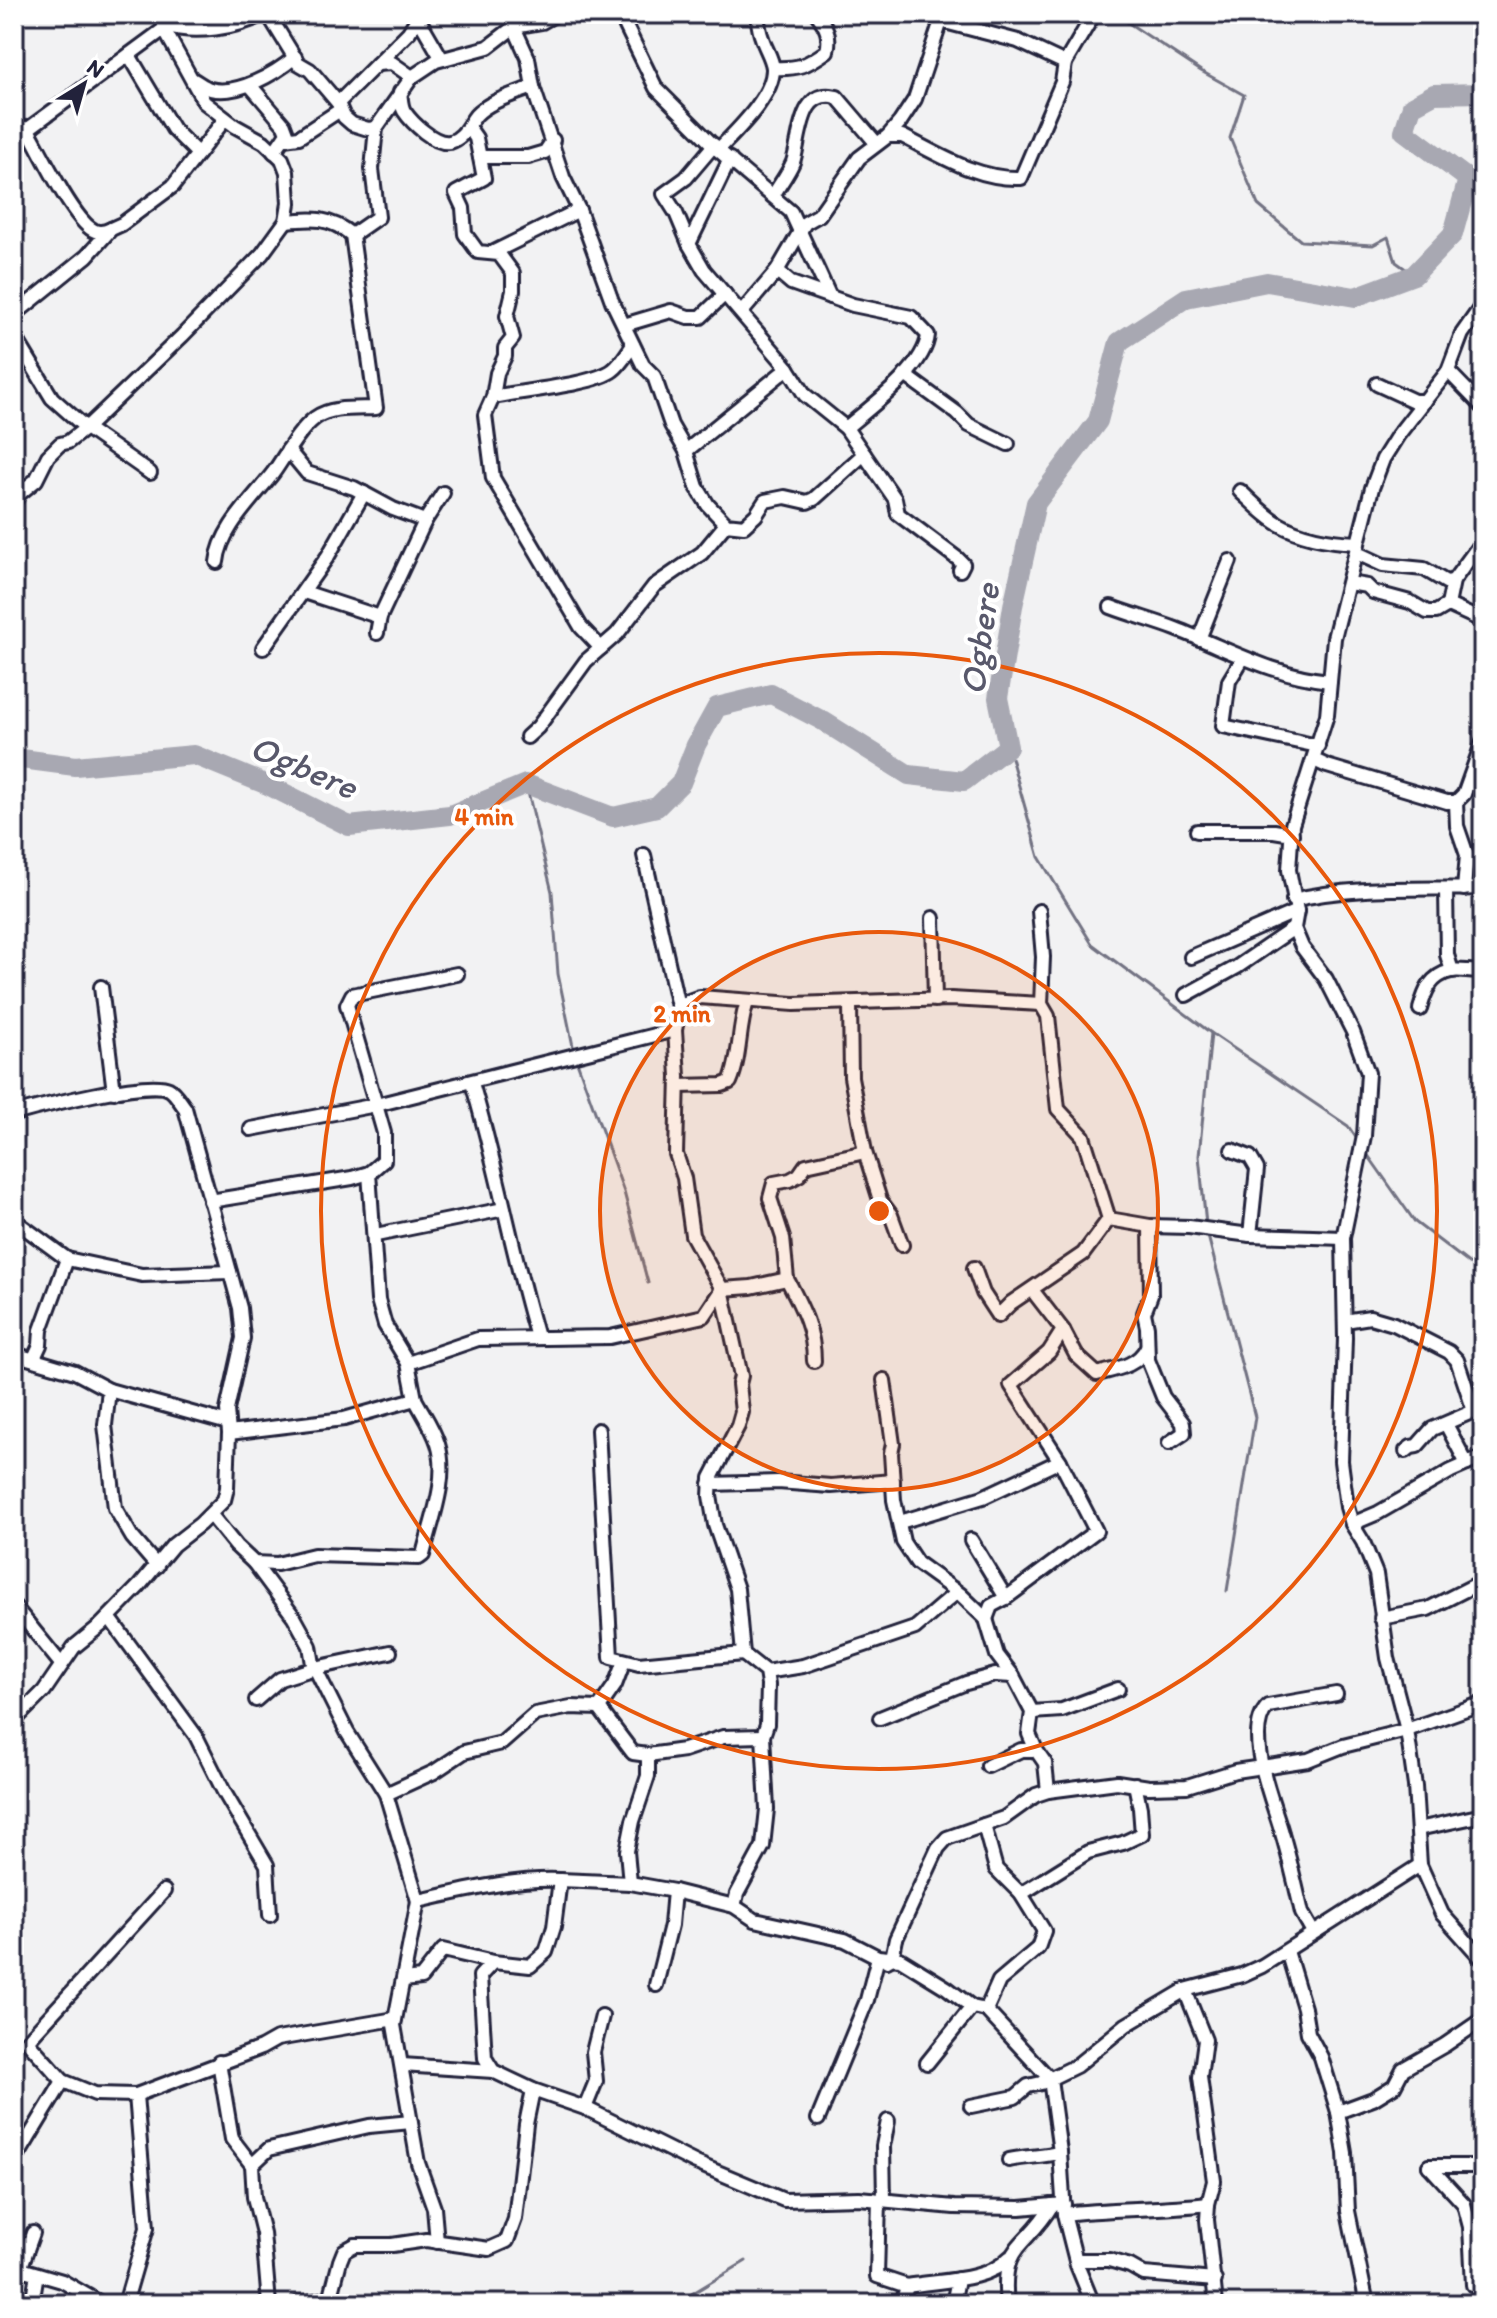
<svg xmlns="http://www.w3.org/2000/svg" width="1497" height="2318" font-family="Itim,sans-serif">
<rect width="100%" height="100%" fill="#f2f2f3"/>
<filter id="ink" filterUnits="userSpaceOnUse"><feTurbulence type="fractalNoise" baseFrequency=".0125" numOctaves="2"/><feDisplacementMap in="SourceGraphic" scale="16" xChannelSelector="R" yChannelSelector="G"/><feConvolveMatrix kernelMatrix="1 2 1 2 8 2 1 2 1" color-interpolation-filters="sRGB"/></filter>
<g filter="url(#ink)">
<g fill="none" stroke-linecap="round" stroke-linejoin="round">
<g stroke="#727282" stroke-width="3">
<path d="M1115,14L1201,71L1244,95L1230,138L1258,205L1301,241L1373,245L1388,237L1396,262L1414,275"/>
<path d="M1008,747L1039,857L1092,944L1211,1033L1348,1126L1359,1142"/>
<path d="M526,784L552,892L558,974L574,1051"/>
<path d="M576,1059L624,1192L648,1283"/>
<path d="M1365,1151L1415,1222L1483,1274"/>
<path d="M1206,1224L1199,1156L1211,1033"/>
<path d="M1207,1232L1255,1417L1227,1591"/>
<path d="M675,2304L746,2261"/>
</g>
<path stroke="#a8a8b2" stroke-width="20" d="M14,758L75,766L194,755L270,786L349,826L450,815L526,784L613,817L657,807L681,783L696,745L717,707L771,694L823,721L909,775L964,781L1008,747L998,698L1013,606L1036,503L1098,421L1119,342L1186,298L1267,282L1355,297L1414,275L1453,234L1468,179L1404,131L1412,106L1434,94L1483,93"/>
<g stroke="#22223b" stroke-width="18">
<g id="street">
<path d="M268,14L298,63L310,70L338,103L344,117L352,124L368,129L376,128"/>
<path d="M512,14L514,27L528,58L533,87L563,177L579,210L612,301L643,365L654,376L671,425L686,451L697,487L708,505L726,524L744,526L756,515L765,501L785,497L807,502L814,499L864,454"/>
<path d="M620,14L656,88L718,150L791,212L830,297"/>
<path d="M928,14L941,21L1018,41L1065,63"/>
<path d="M417,16L442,59"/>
<path d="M166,25C193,35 238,28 263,14"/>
<path d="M129,55L173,129L198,154"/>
<path d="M377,64L392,63L412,77"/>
<path d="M773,68C799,69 806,66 827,51C831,36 826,26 817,14"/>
<path d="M192,79C198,82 204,87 210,89C237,96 275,74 295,57"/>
<path d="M250,85L284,125L287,133L274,152"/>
<path d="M400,92C401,98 401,106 404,111C412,123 435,145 450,142C464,138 468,125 476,115C489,101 515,94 533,87"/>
<path d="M338,103L409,32L420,14"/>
<path d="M14,122L17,126L28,129C40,151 73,219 93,230C99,234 105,232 111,229"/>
<path d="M469,128L476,138L484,178L456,193L463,208L465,234L478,252L499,254L513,273V291L507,316L513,338L505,348V356L497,373L493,397L485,415L493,478L581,627L601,648"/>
<path d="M28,129L164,29"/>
<path d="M888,136H902C940,155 978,180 1021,178L1062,82L1065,63L1094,14"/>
<path d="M284,139L299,137L340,110"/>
<path d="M714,145L686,178L664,194L676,213L689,244L704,270L788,368L805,395L846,428L895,499L898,514L958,559L963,564L960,570"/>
<path d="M718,150C736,131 774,96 773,68C772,58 765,48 762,38C759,31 758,22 757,14"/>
<path d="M480,157H528L545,152L553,140"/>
<path d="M773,196C779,185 788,174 793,162C801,138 799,87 837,97L877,144"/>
<path d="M352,235L378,217L372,169L376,128L412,77L436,61L488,47L514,27L542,22L556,14"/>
<path d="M689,244L730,159"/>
<path d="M494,252L579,210"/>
<path d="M777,271L791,283L853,305L911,317L928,335C925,368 870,407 846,428"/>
<path d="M742,312L777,271L805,223L819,215L859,158L888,136L900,122L915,99L941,21"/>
<path d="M14,315L87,256L111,229L122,224L173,186L225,119"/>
<path d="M624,325L671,311L688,317H701L725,294"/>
<path d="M14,335L52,398L86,428L150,473"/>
<path d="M1448,371L1462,334L1483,304"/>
<path d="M905,375L957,413L969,425L1008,444"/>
<path d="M1377,384L1414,401H1425"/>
<path d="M493,397C520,391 594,385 613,370C621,364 627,353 633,345"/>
<path d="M1483,407L1448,371L1398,435L1383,459L1372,488L1334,638L1327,715L1292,825L1289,870L1297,911L1294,928L1302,947L1326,979L1353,1032L1368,1073L1364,1136L1343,1238L1345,1338L1341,1461L1347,1507L1352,1524L1363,1542L1376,1574L1388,1658L1407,1730L1415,1786L1420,1865L1442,1914L1483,1960"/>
<path d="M288,450L307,473L354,488L393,509L425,521"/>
<path d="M686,451L788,368"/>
<path d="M1240,491C1252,502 1265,516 1279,524C1303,538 1331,542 1358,543"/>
<path d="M14,503L19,494L36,480L48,456L60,444L68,442L86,428L182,336L262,254L286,221L289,203L287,172L282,159L264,142L235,126L204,102L164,29V14"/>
<path d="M1357,553L1383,565L1424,569L1446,582L1453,581"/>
<path d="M217,562C220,529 253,499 273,473C286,455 297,432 315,418C331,406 357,409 376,408L352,235C329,217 314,218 286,221"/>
<path d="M1349,583L1367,586L1373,592L1410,602L1427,612H1436L1448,605"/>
<path d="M304,592L380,617"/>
<path d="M1448,605L1453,581L1483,540"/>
<path d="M1448,605L1483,621"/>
<path d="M1111,607C1132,615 1155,621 1176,629C1228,649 1274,676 1330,681"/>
<path d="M377,633L380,617L425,521L443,493"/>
<path d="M1199,639L1230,561"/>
<path d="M263,648L328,556L364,493"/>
<path d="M1243,658L1229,681L1223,726L1318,746"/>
<path d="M527,737L538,727L586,661L617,634L654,586L702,553L726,524"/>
<path d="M1314,760L1327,766L1447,802H1456"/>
<path d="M1197,831H1274L1292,834"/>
<path d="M644,855L679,1011"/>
<path d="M1446,889L1447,955L1452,971"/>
<path d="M1464,889L1467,855L1457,826L1456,802L1464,794L1483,741"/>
<path d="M1293,900C1354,885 1420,890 1483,888"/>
<path d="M1039,911L1043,957L1041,1004L1048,1016L1058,1109L1083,1136L1109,1219"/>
<path d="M933,918L935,1000"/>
<path d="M1191,957L1297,911"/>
<path d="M101,987L114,1092"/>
<path d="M1186,995L1237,967L1294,928"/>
<path d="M850,1004L851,1077L865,1152L880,1200L891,1215L902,1245"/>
<path d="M1420,1009C1425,991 1430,976 1451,971C1461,969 1472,973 1483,971"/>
<path d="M472,1083C497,1167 512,1253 537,1337"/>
<path d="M678,1086L722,1085L730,1082C741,1057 738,1028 747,1002"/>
<path d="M14,1114C39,1107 149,1078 169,1089C175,1092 180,1102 185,1108L240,1308L243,1338L227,1410L229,1433L227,1488L224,1500L200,1524L173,1545L139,1586L101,1625L74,1647L44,1691L14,1721"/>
<path d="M251,1129L376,1105L347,1005L352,995L457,974"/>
<path d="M1232,1150L1250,1157L1257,1169L1250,1235"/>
<path d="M369,1173L378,1300L385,1325L408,1363"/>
<path d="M210,1201L352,1178L369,1173L384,1160V1133L376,1105L675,1030"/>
<path d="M1109,1219L1150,1226L1189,1227L1250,1235L1343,1238"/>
<path d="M14,1220L67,1259L142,1275L230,1272"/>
<path d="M1150,1226L1151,1295L1144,1313L1147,1327L1148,1360L1163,1397L1183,1423L1184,1433L1169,1443"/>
<path d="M376,1235L504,1209"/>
<path d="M974,1268L983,1293L998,1316L1011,1303L1083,1254L1109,1219"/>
<path d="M787,1279C801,1306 814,1329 814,1361"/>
<path d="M1345,1321L1370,1317L1394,1324L1449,1352L1457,1360L1474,1411L1432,1429L1417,1446L1411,1447L1406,1451"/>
<path d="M1063,1330L1076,1355L1097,1374C1116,1369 1138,1366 1147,1347"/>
<path d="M14,1354L75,1372L109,1390L228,1423"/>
<path d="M34,1358L40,1345L41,1330L67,1259"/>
<path d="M884,1380L893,1444L891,1453L894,1500L903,1542L917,1563L960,1594L986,1619L997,1655L1013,1676L1032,1712L1029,1734L1036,1750L1045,1763L1048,1791"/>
<path d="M109,1390L105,1425L115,1508L132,1537L157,1566"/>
<path d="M1446,1424L1467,1464"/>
<path d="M598,1430L611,1657L639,1664L743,1654"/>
<path d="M229,1433L344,1419L415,1399L408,1363L478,1339L610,1337L704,1316L722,1289L751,1287L787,1279L783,1238L770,1198L774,1183L790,1180L799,1175L806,1165L865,1152"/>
<path d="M710,1484L778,1482L831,1486L893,1481"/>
<path d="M211,1515L236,1546L254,1563L277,1564L314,1555L419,1558L423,1555C431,1521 449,1479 438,1444C433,1428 423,1414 415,1399"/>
<path d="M900,1522L983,1497L1060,1461"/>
<path d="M1352,1524L1378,1513L1451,1471L1483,1457"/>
<path d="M971,1540L1006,1598"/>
<path d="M254,1563L294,1617L310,1646L313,1664L347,1732L386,1794L418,1901C464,1891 512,1878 560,1880"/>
<path d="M14,1606L61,1664"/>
<path d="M109,1617L196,1736L224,1792L267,1865L270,1915"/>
<path d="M1381,1618L1428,1609L1483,1581"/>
<path d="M986,1619L991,1606L1006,1598L1096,1531L1060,1461L1011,1385L1049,1352L1063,1330L1032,1290"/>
<path d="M624,1661L615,1685L599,1708L633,1753L648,1755L684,1750L723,1737L763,1736"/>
<path d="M766,1672L803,1666L915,1628L957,1592"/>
<path d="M256,1700L280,1679L315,1668L390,1652"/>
<path d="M1032,1712L1062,1710L1118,1689"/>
<path d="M880,1718L966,1683L995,1675L1013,1676"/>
<path d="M988,1766L1021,1750H1036"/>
<path d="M386,1794L434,1772L464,1752L502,1743L535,1714L571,1707L599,1708"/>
<path d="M984,1825L996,1869L1021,1894L1044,1931L1038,1948L999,1981L986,2010"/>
<path d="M1418,1829L1483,1815"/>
<path d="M630,1883L627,1851L633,1821L648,1776V1755"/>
<path d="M164,1891L27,2041L63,2081L95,2094L136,2095L261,2048L277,2039L395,2019"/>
<path d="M1021,1894L1088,1852L1123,1843L1142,1834L1140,1808L1135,1784"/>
<path d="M418,1901L394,2025L418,2163L434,2208L437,2242"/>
<path d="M734,1906L737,1894L763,1846L767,1809L763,1736L767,1724L768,1685L766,1672L743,1654L737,1589L715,1525L710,1496L711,1478L738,1426L742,1412L739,1384L741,1376L722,1289L692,1235L684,1178L676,1154L678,1076L675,1030L679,1011L689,1001L700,997L794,1004L951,999L1041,1004"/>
<path d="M1313,1932L1302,1913C1296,1887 1290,1860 1282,1833C1274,1803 1242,1732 1268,1706L1336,1694"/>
<path d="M1287,1951L1304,2008L1308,2033L1321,2057L1338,2112L1345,2153L1348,2211L1367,2304"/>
<path d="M887,1961L892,1958L896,1939L938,1848L947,1838L1004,1818L1036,1795L1048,1791L1117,1782L1149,1787L1187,1786L1235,1771L1308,1760L1343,1746L1407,1730L1483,1703"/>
<path d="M404,1980L421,1978L443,1950L493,1962"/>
<path d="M656,1985L671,1925L674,1891"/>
<path d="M1185,1990L1205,2040L1200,2077L1214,2181L1208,2204L1207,2220L1216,2304"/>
<path d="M602,2016L593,2052L596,2081L585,2108L533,2090L493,2071L485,2058L480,1976L493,1962L530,1966L546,1952L554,1927L560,1880L630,1883L674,1891L734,1906L755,1920L845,1940L878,1957L900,1959L947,1988L972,2007L986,2010L1050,2079L1060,2152L1064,2214L1077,2265L1093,2304"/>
<path d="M219,2062L232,2139L252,2165L254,2197L263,2233L269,2304"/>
<path d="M927,2063L972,2007"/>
<path d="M402,2065L493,2071"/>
<path d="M971,2106L1015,2097L1028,2086L1041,2083L1076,2066L1126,2025L1185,1990L1242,1975L1262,1966L1420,1865"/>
<path d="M585,2108L696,2163L784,2200L859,2198L954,2207L1020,2208L1064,2204"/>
<path d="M1338,2112L1373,2099L1394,2086L1403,2069L1445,2045L1483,2019"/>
<path d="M818,2119L867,2000L878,1957"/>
<path d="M14,2130L27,2140"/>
<path d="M1009,2160C1025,2156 1048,2157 1060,2152"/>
<path d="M14,2162L63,2081"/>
<path d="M252,2165L269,2149L369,2126L411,2122"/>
<path d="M1429,2166L1464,2204L1470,2227L1473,2285"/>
<path d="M1429,2166H1483"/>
<path d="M879,2200L877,2276L907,2286L902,2304"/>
<path d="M884,2200L883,2146L888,2121"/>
<path d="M1064,2214C1112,2208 1159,2210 1208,2204"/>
<path d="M1076,2260H1109L1130,2266L1144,2274L1215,2280"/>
<path d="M14,2267L62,2281L102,2304"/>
<path d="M20,2269L33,2233"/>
<path d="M907,2286C939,2280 987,2282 1009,2258"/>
<path d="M32,2304L37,2274"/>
<path d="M125,2304L147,2228L136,2095"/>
<path d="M297,2304L333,2298"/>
<path d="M335,2304L332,2292L340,2261L344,2251L355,2245H392L426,2240L489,2249L507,2241L515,2219L526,2124L533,2090"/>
<path d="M953,2304L958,2279"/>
<path d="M1007,2304C1000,2243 1026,2249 1052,2205"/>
</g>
</g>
<use href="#street" stroke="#fff" stroke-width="12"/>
</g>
</g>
<circle cx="879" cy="1211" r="279" fill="#e8590c" fill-opacity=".12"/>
<g fill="none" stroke="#e8590c" stroke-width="4">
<circle cx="879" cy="1211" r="279"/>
<circle cx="879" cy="1211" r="558"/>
</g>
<g text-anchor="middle" stroke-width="8" stroke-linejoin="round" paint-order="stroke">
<g font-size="36" font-style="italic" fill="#58586b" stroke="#fff">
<text transform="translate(979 639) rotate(-82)" y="13">Ogbere</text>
<text transform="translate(304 766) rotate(23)" y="13">Ogbere</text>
</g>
</g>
<circle cx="879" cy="1211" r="12" fill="#e8590c" stroke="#fff" stroke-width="4"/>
<g font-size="24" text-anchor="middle" font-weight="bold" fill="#e8590c" stroke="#fff" stroke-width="8" stroke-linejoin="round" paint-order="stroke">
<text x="484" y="825">4 min</text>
<text x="682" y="1022">2 min</text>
</g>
<rect width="1497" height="2318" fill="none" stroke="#fff" stroke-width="48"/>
<rect x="24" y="24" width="1449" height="2270" fill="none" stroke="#22223b" stroke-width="3" filter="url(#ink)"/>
<g transform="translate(84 84) rotate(37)" stroke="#ffffff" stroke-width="6" paint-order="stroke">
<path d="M0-6L14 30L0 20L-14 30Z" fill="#22223b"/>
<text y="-12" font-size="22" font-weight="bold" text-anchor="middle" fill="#22223b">N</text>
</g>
</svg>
